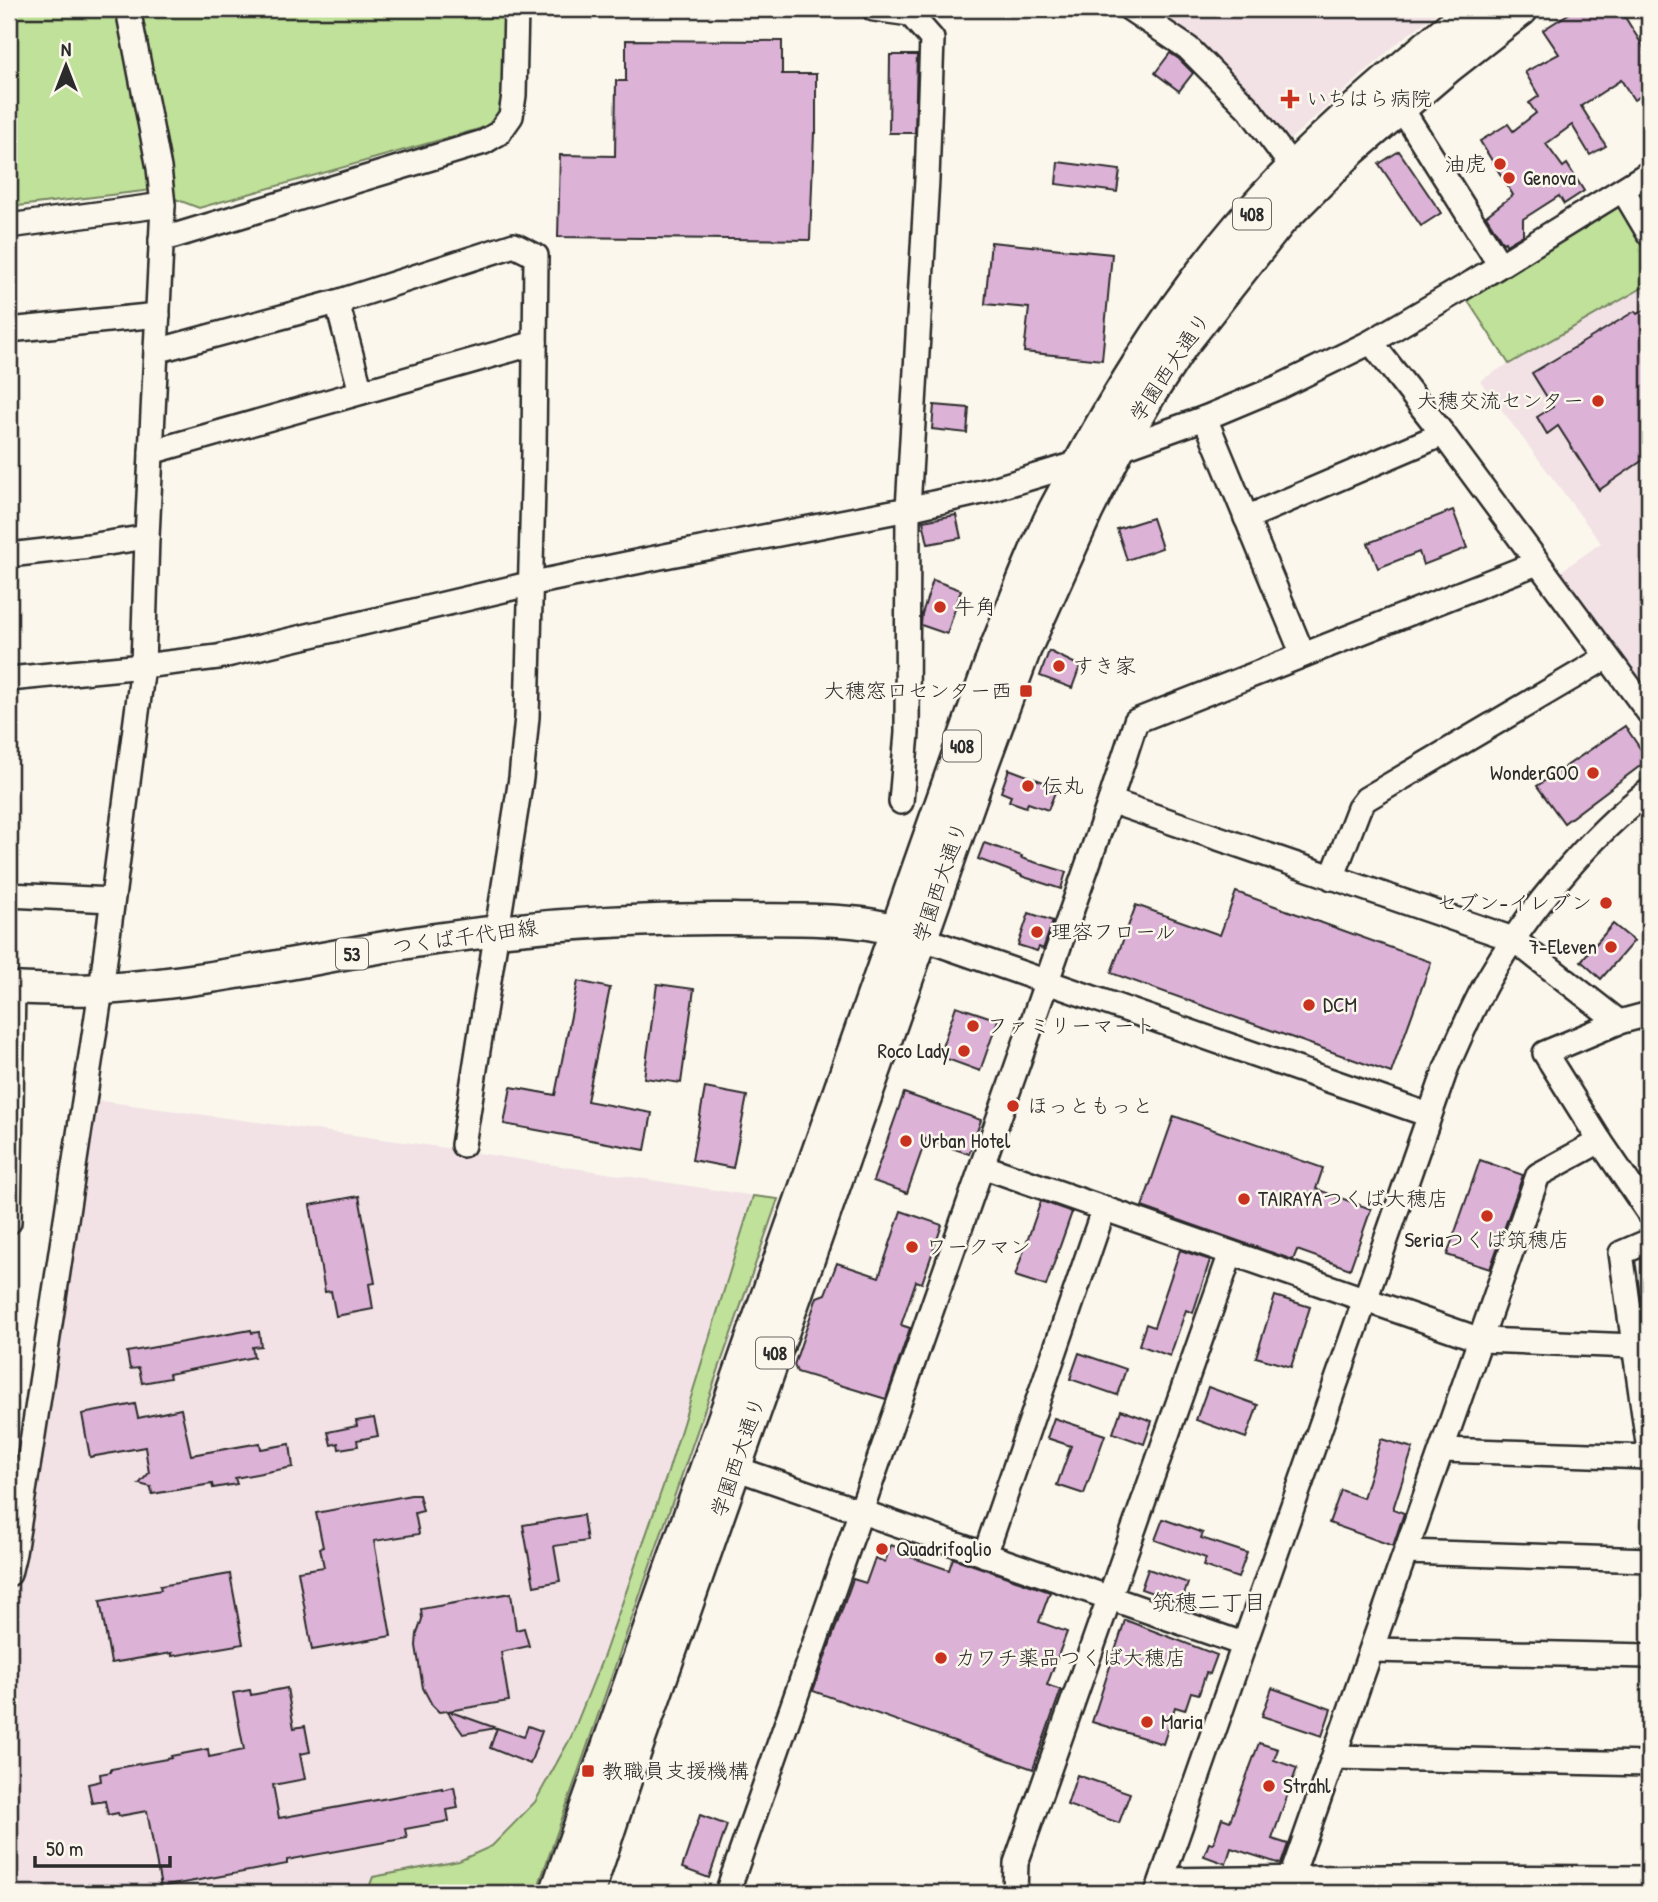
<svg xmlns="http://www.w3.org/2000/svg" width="1658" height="1902" font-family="'Patrick Hand','Klee One',sans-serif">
<rect width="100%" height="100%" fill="#fbf7ec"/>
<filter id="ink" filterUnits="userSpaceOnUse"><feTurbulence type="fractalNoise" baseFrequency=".0143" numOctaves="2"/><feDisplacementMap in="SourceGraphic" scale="14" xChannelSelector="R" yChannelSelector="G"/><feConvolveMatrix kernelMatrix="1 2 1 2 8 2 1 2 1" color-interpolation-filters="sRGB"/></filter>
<g filter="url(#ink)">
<g fill="#f2e2e6">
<path d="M1143,9H1442L1400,41L1286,143Z"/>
<path d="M1636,192L1649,214V669L1635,679L1560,572L1601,543L1480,381L1509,363L1466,298Z"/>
<path d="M94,1100L419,1144L780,1200L538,1893H9V1606L20,1561Z"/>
</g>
<g fill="#c0e199" stroke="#768662" stroke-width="2">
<path d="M9,9H513L500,123L199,208L152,190L9,207Z"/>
<path d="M1613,206L1621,207L1649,253V284L1509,364L1466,298Z"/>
<path d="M753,1196L778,1199L536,1893H367L373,1877L459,1861L492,1846L535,1802L571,1737L604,1655L668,1472Z"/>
<rect x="1380" y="1884" width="269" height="9"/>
</g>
<g fill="#dcb2d7" stroke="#2b2b2b" stroke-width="2">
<path d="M1576,9H1620L1649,56V91L1634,100L1621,80L1581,106L1606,146L1590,155L1572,125L1546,144L1563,167L1567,164L1584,191L1564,204L1559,196L1523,219V235L1506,245L1505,242L1503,243L1486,216L1513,195L1480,141L1508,124L1513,131L1536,113L1529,103L1539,96L1525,72L1559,54L1543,30Z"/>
<path d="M626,40L782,41V74H816V133H814L810,240L558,237L560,155L615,156L616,81H626Z"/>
<path d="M1170,53L1179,59L1193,73L1179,91L1155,73Z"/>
<path d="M890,55H917L915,133H889Z"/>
<path d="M1399,151L1441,213L1421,226L1379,164Z"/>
<path d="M1058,162L1120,170L1117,192L1056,184Z"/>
<path d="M991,242L1112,254L1102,360L1024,352L1029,308L985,304Z"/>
<path d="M1649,308V456L1599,490L1558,426L1547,434L1537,417L1553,407L1532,373L1635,311L1637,314Z"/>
<path d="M934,405L969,408L967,433L932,429Z"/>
<path d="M1453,510L1467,548L1423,565L1419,552L1378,568L1368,543Z"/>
<path d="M956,515L961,538L928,544L923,521Z"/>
<path d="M1152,518L1162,548L1127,560L1117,529Z"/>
<path d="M933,580L961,590L947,634L921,625L922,614Z"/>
<path d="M1049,651L1080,666L1072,688L1040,676Z"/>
<path d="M1625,726L1648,760L1564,823L1537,786Z"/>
<path d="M1009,769L1057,787L1048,810L1028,803L1026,807L1009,801L1011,796L1001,792Z"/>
<path d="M984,843L1022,856L1021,858L1066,872L1061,889L1021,876V875L978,859Z"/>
<path d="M1236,892L1431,962L1391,1073L1111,973L1136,905L1220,935Z"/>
<path d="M1029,913L1053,921L1043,949L1039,947L1037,951L1018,945Z"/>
<path d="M1613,924L1634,941L1601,979L1581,961Z"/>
<path d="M578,981L610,988L587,1101L652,1113L645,1150L504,1124L511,1087L555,1095Z"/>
<path d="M657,984L694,989L681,1083L644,1078Z"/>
<path d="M956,1006L998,1020L980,1071L939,1056Z"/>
<path d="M705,1088L747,1096L733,1168L692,1160Z"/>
<path d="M904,1093L981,1120L969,1154L926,1139L907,1193L873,1181Z"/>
<path d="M1174,1116L1323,1168L1316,1189L1371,1209L1350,1269L1297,1250L1293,1260L1142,1207Z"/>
<path d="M1480,1160L1523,1175L1490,1269L1447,1255Z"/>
<path d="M359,1196L375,1283L369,1284L373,1309L336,1316L331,1291L325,1292L310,1205Z"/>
<path d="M1041,1201L1072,1212L1046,1286L1015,1276Z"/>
<path d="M901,1211L942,1225L922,1283L916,1281L901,1325L910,1328L886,1399L797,1372L794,1365L817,1297L825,1294L837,1263L879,1277Z"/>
<path d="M1180,1250L1210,1260L1193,1313L1186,1310L1170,1356L1139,1345L1146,1324L1154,1327Z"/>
<path d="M1275,1296L1310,1307L1291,1367L1256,1357Z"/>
<path d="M251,1330L252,1333L259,1332L261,1346L252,1347L254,1357L169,1374L170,1378L142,1383L139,1368L130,1369L127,1352Z"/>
<path d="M1079,1353L1126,1369L1117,1395L1070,1379Z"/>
<path d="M1208,1387L1258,1405L1246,1438L1196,1420Z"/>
<path d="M135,1404L138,1418L181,1409L191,1455L260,1443L261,1449L290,1444L293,1467L235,1478L237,1484L213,1488L212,1484L152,1494L151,1487L139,1484L149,1473L145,1447L90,1457L82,1414Z"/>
<path d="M1121,1410L1152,1421L1144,1444L1113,1433Z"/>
<path d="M374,1418L378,1436L357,1440L358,1446L339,1449L338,1443L331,1445L328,1432L357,1426L356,1421Z"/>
<path d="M1054,1418L1105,1435L1084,1494L1057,1485L1071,1446L1047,1438Z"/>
<path d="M1381,1439L1413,1448L1393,1509L1404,1513L1393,1546L1329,1523L1341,1490L1363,1498Z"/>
<path d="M411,1495H419L423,1511L415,1513L419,1534L374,1541L391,1636L312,1650L298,1571L324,1567L320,1548L323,1547L316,1513Z"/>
<path d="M583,1515L587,1541L554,1546L560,1581L534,1586L523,1525Z"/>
<path d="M1163,1519L1203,1533L1201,1538L1247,1553L1238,1578L1203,1566L1206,1558L1155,1540Z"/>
<path d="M891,1545L906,1551L905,1555L949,1570L953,1558L1050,1592L1039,1622L1067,1632L1047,1685L1061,1690L1033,1769L813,1691L853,1579L866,1583L875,1558L885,1562Z"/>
<path d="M1148,1569L1188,1583L1181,1603L1141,1589Z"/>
<path d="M230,1574L243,1644L172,1656V1653L111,1663L100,1601L161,1590L160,1586Z"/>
<path d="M511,1593L516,1630L524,1628L529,1646L501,1652L509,1701L448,1711L496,1728L463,1734L447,1711L439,1712L432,1705L423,1688L416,1646L417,1634L422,1619L421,1609Z"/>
<path d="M1125,1620L1217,1655L1210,1674L1206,1673L1199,1694L1191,1692L1185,1710L1175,1707L1163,1744L1092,1722Z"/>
<path d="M287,1688L294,1728L305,1726L310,1752L300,1754L305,1779L273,1785L279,1818L442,1788V1790L454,1787L458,1808L447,1810L449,1821L405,1829L407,1838L287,1860V1864L161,1887L147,1811L119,1816L118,1813L108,1815L105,1801L92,1803L88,1784L101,1781L100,1774L111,1772V1769L172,1758L171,1756L208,1749L209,1757L244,1750L233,1693L250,1690L251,1695Z"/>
<path d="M1272,1688L1331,1709L1322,1736L1262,1716Z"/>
<path d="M528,1726L542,1731L530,1764L490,1748L497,1728L524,1737Z"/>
<path d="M1259,1743L1278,1749L1274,1760L1297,1768L1272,1839L1288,1844L1281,1864L1231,1848L1226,1864L1204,1856L1209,1843L1213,1844L1222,1818L1230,1821Z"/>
<path d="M1077,1775L1130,1793L1119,1823L1067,1805Z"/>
<path d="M700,1815L727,1825L709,1878L682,1868Z"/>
</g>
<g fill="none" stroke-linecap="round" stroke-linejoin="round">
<g stroke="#2b2b2b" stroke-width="28">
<g id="minor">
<path d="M874,9L910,14L932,39L927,179L908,509L907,733L901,802"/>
<path d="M1130,9L1188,48L1249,109L1294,169"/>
<path d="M1400,106L1500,265"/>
<path d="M1623,190L1649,234"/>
<path d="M9,226L163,205"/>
<path d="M161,240L484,142L499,133L511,116L514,95L516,9"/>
<path d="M337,302L361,392"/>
<path d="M9,330L158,315"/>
<path d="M1371,342L1443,434L1649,713"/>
<path d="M156,351L337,302L514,245L536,256L534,450L527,717L521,778L463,1145"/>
<path d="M1205,418L1303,655"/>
<path d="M151,452L535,343"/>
<path d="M1246,518L1443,434"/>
<path d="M9,555L89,546L147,537"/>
<path d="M9,679L143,666L218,657L529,584L670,555L908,509L990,490L1082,462L1205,418L1279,387L1371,342L1473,282L1649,173"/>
<path d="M1110,801L1513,939L1619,1022"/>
<path d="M1332,878L1359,808L1366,799L1607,657"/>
<path d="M9,895L112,900"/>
<path d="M921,938L1429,1115"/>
<path d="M1649,1014L1619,1022L1545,1053L1600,1141L1649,1213"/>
<path d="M982,1166L1481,1340L1634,1346"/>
<path d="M9,1222L13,988"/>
<path d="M1649,1241L1621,1253L1649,1450"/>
<path d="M1442,1450L1649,1457"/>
<path d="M735,1468L1243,1644"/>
<path d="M1406,1552L1649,1560"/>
<path d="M985,1555L1104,1208"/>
<path d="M9,1574L14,1553L32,1442L101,990L143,666L147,537L163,205L159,168L128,9"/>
<path d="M1372,1650L1649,1656"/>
<path d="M1334,1757L1649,1764"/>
<path d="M1291,1878L1538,1175L1600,1141"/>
<path d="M1162,1880L1385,1877L1649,1878"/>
<path d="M727,1893L1110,801L1136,721L1537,563"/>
<path d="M1015,1893L1016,1863L1231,1253"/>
<path d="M1157,1893L1447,1066C1460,1037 1473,1006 1489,978C1526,914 1589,836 1649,791"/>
</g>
</g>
<g stroke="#2b2b2b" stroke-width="35">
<path id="major" d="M9,988C40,989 73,991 104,989C214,982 320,956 428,940C530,925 631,918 734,919C776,920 819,918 861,923C880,925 899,931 918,937"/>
</g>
<g stroke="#2b2b2b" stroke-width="38">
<g id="highway">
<path d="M557,1893L997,648C1016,602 1033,555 1055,511C1108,410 1166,313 1240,226C1309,145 1392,77 1473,9"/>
<path d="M587,1893L628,1769L983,760L1024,649L1086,511L1116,451L1149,394L1181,345L1280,220L1351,149L1448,66L1521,9"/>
</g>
</g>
<use href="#minor" stroke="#fbf7ec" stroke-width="23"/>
<use href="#major" stroke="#fbf7ec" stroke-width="30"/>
<use href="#highway" stroke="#fbf7ec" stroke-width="33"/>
</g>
</g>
<g fill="#c8321e" stroke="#fbf7ec" stroke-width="2.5">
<path d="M1286.5 88.5h7v7h7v7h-7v7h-7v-7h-7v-7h7z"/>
<circle cx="1500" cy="164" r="7"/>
<circle cx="1509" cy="178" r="7"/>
<circle cx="1598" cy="401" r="7"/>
<circle cx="940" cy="607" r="7"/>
<circle cx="1059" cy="666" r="7"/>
<rect x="1019" y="684" width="14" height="14" rx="3.5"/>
<circle cx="1593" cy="773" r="7"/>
<circle cx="1028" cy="786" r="7"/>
<circle cx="1606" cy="903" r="7"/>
<circle cx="1037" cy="932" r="7"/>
<circle cx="1611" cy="947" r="7"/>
<circle cx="1309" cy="1005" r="7"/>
<circle cx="973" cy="1026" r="7"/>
<circle cx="964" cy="1051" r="7"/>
<circle cx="1013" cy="1106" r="7"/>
<circle cx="906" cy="1141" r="7"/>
<circle cx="1244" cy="1199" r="7"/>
<circle cx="1487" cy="1216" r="7"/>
<circle cx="912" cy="1247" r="7"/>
<circle cx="882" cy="1549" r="7"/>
<circle cx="941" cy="1658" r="7"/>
<circle cx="1147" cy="1722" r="7"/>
<rect x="581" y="1764" width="14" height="14" rx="3.5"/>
<circle cx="1269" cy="1786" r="7"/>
</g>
<g text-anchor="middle" stroke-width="5" stroke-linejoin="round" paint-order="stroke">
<g fill="#fbf7ec" stroke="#696865" stroke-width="2">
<rect x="1233" y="198.5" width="38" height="31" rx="5"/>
<rect x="943" y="730.5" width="38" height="31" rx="5"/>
<rect x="336" y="938.5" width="32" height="31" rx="5"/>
<rect x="756" y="1337.5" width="38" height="31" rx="5"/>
</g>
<g font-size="19" font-weight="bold" fill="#2b2b2b">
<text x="1252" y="221">408</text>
<text x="962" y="753">408</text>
<text x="352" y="961">53</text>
<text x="775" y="1360">408</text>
</g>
<g font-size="21" fill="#2b2b2b" stroke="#fbf7ec" text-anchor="start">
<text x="1306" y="106">いちはら病院</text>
<text x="1486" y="171" text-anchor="end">油虎</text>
<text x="1523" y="185">Genova</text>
<text x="1584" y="408" text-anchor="end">大穂交流センター</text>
<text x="954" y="614">牛角</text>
<text x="1073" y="673">すき家</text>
<text x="1012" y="698" text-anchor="end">大穂窓口センター西</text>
<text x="1579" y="780" text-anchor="end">WonderGOO</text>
<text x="1042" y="793">伝丸</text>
<text x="1592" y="910" text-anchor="end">セブン-イレブン</text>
<text x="1051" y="939">理容フロール</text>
<text x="1597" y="954" text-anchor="end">7-Eleven</text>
<text x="1323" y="1012">DCM</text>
<text x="987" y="1033">ファミリーマート</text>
<text x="950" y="1058" text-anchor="end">Roco Lady</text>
<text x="1027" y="1113">ほっともっと</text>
<text x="920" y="1148">Urban Hotel</text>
<text x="1258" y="1206">TAIRAYAつくば大穂店</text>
<text x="1487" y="1247" text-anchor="middle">Seriaつくば筑穂店</text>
<text x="926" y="1254">ワークマン</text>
<text x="896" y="1556">Quadrifoglio</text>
<text x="955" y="1665">カワチ薬品つくば大穂店</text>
<text x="1161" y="1729">Maria</text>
<text x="602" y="1778">教職員支援機構</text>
<text x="1283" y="1793">Strahl</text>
</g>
<g font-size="21" fill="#2b2b2b" stroke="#fbf7ec">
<text transform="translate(1170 367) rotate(-56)" y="7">学園西大通り</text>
<text transform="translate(940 882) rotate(-71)" y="7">学園西大通り</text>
<text transform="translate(465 937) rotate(-8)" y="7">つくば千代田線</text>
<text transform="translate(738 1457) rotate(-71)" y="7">学園西大通り</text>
</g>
<g font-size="23" fill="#2b2b2b" stroke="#fbf7ec">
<text x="1209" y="1610">筑穂二丁目</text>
</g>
</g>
<rect width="1658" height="1902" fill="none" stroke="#fbf7ec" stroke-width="35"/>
<rect x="18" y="18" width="1623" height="1867" fill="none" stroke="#2b2b2b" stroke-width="2.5" filter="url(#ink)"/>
<g transform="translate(66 66)" stroke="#fbf7ec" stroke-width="5" paint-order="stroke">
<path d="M0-5L12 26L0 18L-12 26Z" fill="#2b2b2b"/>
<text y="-10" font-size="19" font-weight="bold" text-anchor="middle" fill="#2b2b2b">N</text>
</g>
<path d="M35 1856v10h135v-10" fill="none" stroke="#2b2b2b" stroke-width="3.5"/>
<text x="46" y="1856" font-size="21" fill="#2b2b2b" stroke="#fbf7ec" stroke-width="5" paint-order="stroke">50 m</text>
</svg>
